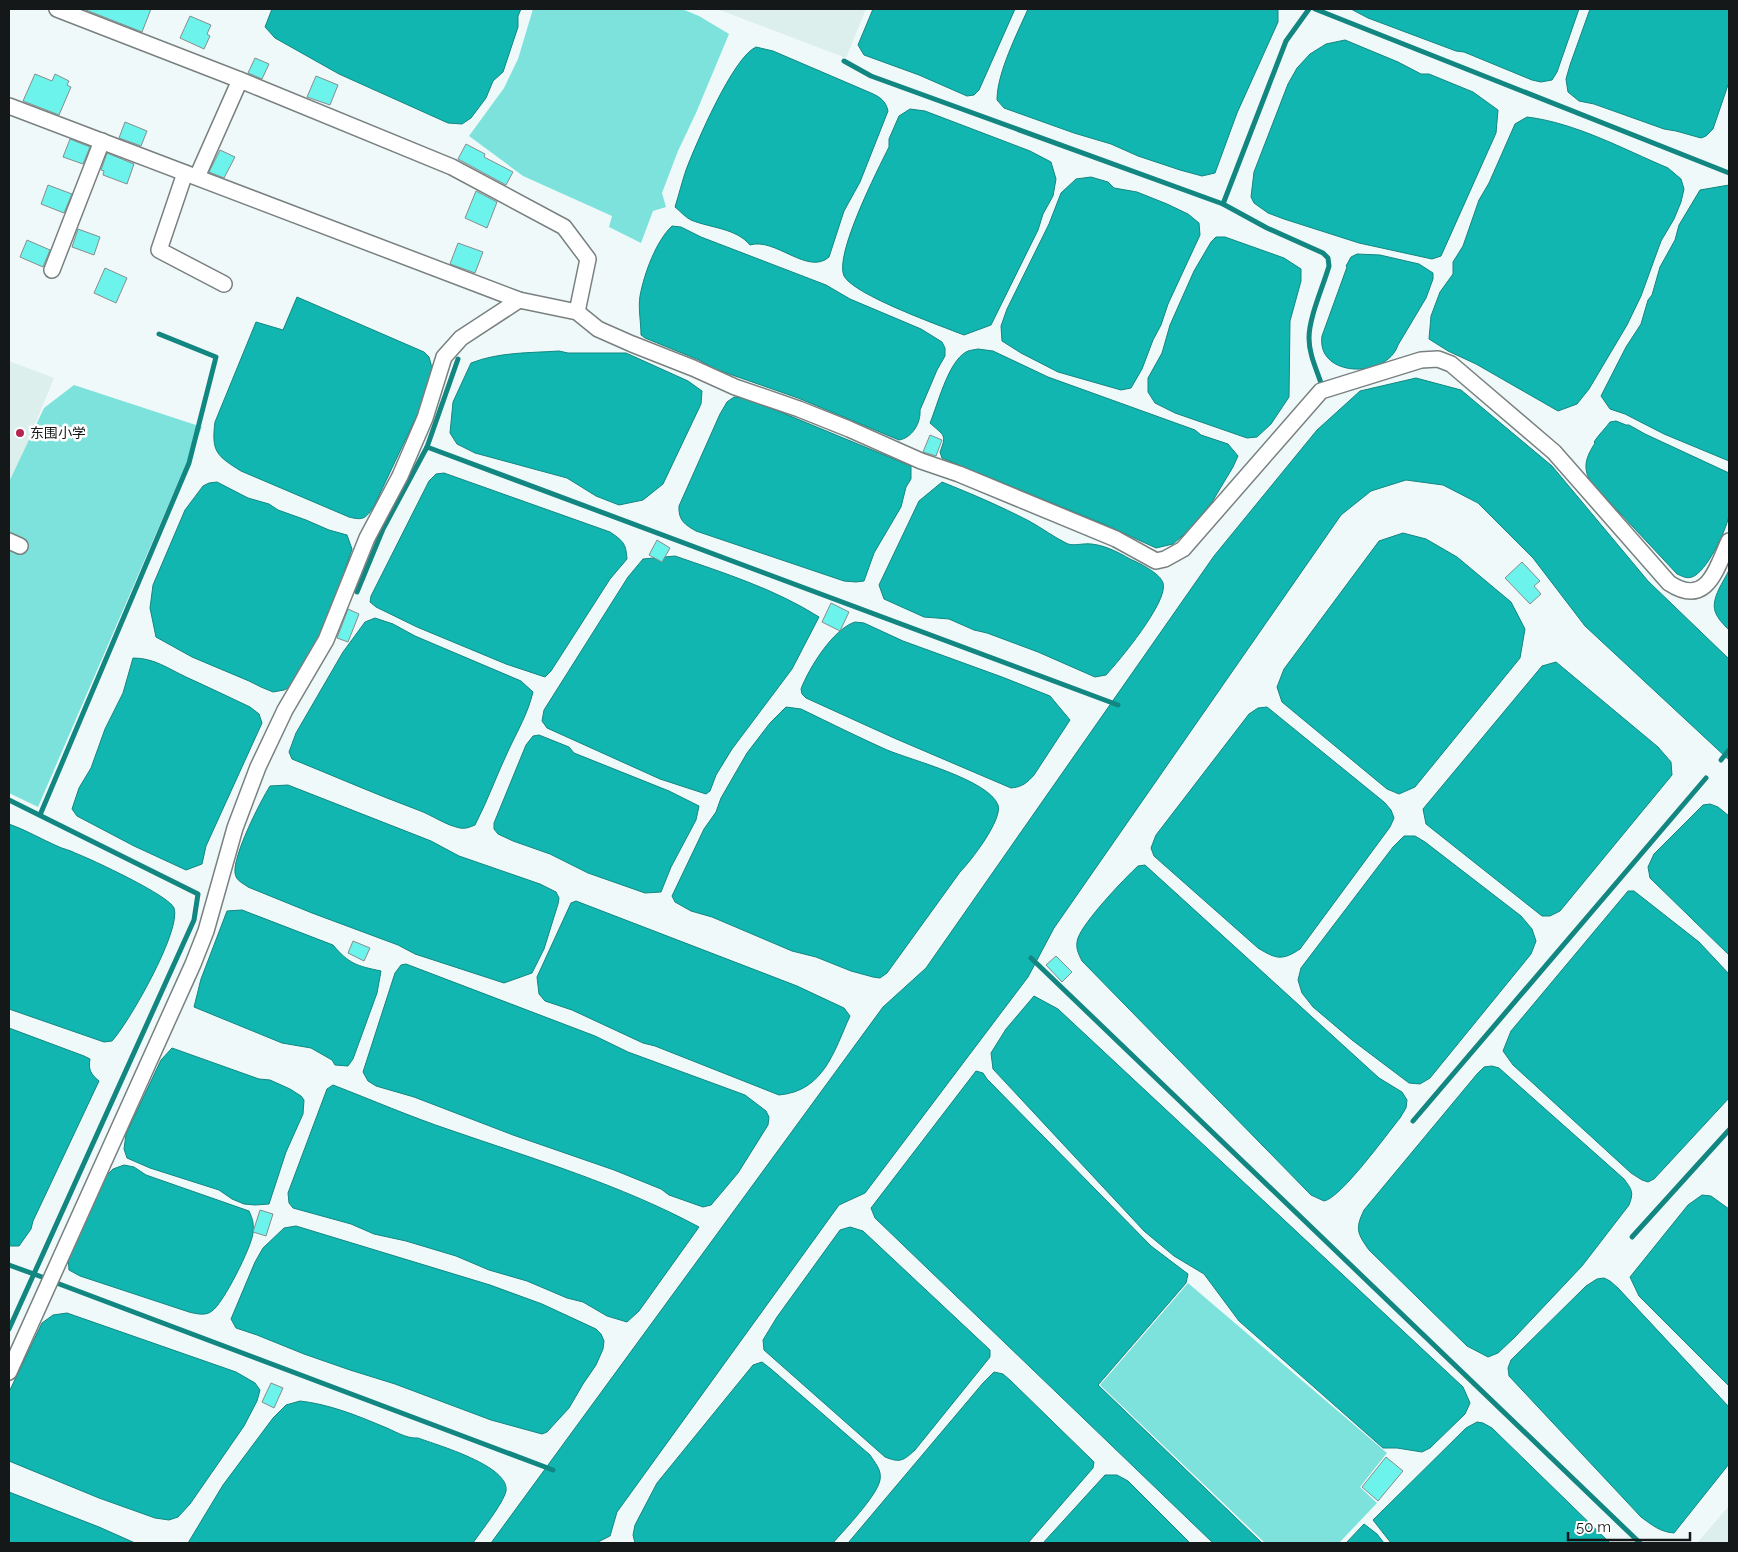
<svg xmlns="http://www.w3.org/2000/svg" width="1738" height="1552" font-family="Raleway,'Noto Sans SC',sans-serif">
<rect width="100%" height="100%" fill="#f0f9f9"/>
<g fill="#dcefed">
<path d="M717,9H866L846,58Z"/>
<path d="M9,361L54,378L9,488Z"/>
<path d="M1729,1506V1543H1697Z"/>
</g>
<g fill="#7de2dc">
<path d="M533,9H682L699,16L729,34L696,113L678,151L662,193L666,207L653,211L641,243L609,227L612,216L523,176L469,136L504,88L518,59Z"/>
<path d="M74,385L202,427L38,807L9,793V482L44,408Z"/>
<path d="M1188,1283L1387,1453L1360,1487L1377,1503L1339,1543H1265L1100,1385Z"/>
</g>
<g fill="#11b6b0" stroke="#128782">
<path d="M272,9H521L518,16V27L503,72L493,81L486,98L471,118L462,124L448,123L339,74L275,38L265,27Z"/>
<path d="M873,9H1015L979,90L974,95L967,96L919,75L864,55L858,45Z"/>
<path d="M1028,9H1278V22L1237,113L1215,173L1202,176L1180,170L1138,156L1111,144L1074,133L1004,108L997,100C997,73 1017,34 1028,9Z"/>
<path d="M1351,9H1579L1557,72L1552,80L1541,82L1532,80L1464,52L1456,51L1368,18Z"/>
<path d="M1590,9H1729V82L1713,129L1706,136L1701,138L1676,131L1664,129L1594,104L1579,101L1568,92L1566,79L1570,65Z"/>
<path d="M1345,40L1398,62L1421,74H1429L1473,92L1498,110L1496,133L1441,256L1432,259L1359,243L1284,219L1268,213L1254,203L1251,197L1254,172L1288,84L1297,68L1310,54L1326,44Z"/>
<path d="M756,47L773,51L871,93C880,97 886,101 888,111L860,182L844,211L829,257C808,276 775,237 750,245C736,228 710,228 691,220C685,217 680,211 675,207C679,194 682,182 686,170C696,144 733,57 756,47Z"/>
<path d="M910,109L925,111L1030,151L1051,162L1056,179L1053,196L1043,214L1038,230L991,325L964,335C941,326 854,295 844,276C834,255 878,169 889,147V139L899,116Z"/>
<path d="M1527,117C1576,123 1623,149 1668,168L1681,179L1684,189L1681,202L1674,219L1661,241L1641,296L1627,325L1589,389L1577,404L1558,411L1476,364L1448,351L1429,339L1431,316L1440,292L1453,274V262L1463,246L1479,200L1489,183L1515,124Z"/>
<path d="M1091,177L1108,182L1114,188L1137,192L1167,204L1188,214L1199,223L1200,235L1168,304L1161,325L1153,340L1142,369L1131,388L1121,390L1058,372L1021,353L1002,341L1001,326L1007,309L1049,224L1061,193L1076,179Z"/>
<path d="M1729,185V461L1664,434L1625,414L1610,409L1601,396L1626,347L1641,324L1648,300L1652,295L1660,267L1675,240L1679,225L1700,190Z"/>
<path d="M672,226L681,227L701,237L826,285L850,299L921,329L942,342L945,348V356L937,370L920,410C921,423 912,438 899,440L798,398L715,369L699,360L645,338L641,335C641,322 638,308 640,296C644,274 656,241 672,226Z"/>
<path d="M1216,237H1225L1284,258L1301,269V281L1290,321L1289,397L1271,424L1257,437L1247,438L1175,413L1155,403L1148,392V378L1162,353L1170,325L1194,271L1211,242Z"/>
<path d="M1357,254L1380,255L1419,264L1433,273V279L1426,298L1398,345C1387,379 1316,378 1322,336L1347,267L1346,266L1351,257Z"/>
<path d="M297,297L424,352L429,357L431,364L432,372L419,411L374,506C366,518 364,521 349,517L241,471C217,456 211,452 215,422L256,322L283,330Z"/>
<path d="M978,349L993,351L1048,377L1195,430L1201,435L1228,444L1238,456L1233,467L1212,502L1190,529L1173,544L1156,548L1106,525L942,458L940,452C947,434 944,436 930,423C938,404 948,362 966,352C969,350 974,350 978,349Z"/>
<path d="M559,351L568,353H626L688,381L702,391L701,404L663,484L643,500L619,505L596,496L567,478L475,453L457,444L450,433L453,402L471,363C499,352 529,353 559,351Z"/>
<path d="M1416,378L1461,390L1552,466L1648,581L1729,659V760L1585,626L1533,558L1478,503L1443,485L1406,480L1371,491L1341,515L1054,928L1028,977L865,1193L839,1205L617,1512L610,1536L596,1543H491L883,1007L926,968L1214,556L1317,430L1360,391Z"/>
<path d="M734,397L743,398L778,411L911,466V479L906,487L901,507L874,553L864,581L856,582L844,581L696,531C685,525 678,520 679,506L720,414L727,402Z"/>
<path d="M1616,421L1626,425H1629L1645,434L1729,473C1729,486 1732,503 1729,516C1726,530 1707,572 1692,577C1686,579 1682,576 1677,574L1591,482C1582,468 1586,457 1595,443L1594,442C1599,434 1605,429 1610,422Z"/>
<path d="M444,473L610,532C623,541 626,543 627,559L610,579L551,671L545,677L506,664L417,627L376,607L370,602L371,596L429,481L436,474Z"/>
<path d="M217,482L248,498L269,504L278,510L306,520L329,530L347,535L352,549L339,588L314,651L292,686L284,690L273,692L261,687L249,681L192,657L156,637L150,608L153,585L185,510L203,486L209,483Z"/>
<path d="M942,482C972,494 1000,506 1029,521C1042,528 1055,538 1068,544C1075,546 1084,543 1091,544C1104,545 1118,552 1130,559C1139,563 1160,573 1163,583C1169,601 1119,661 1106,675L1095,677L1038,652L987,633L974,630L949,619L924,617L884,599L879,585L919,501Z"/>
<path d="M1403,533L1426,539L1457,557L1511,602L1525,629L1520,658L1415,787L1399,794L1387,789L1282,702L1277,687L1284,669L1379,541Z"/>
<path d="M675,556C724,573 775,589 819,617L792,669L732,749L716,775L710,791L706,794L660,779L547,728L542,721L544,710L628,577L643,559Z"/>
<path d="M1729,570V630C1724,625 1717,618 1715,611C1711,598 1724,581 1729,570Z"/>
<path d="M375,618L393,624L415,636L521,681L533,692C528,713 518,730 509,749C497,774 488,800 475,825C470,827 466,829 460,828C445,825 432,815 418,810C375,794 334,776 292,759L289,752L296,733L343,652L365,622Z"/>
<path d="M855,622L864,623L903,641L1002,677L1050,696L1070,720L1034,775C1027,783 1022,787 1011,788L894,738L806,698L802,694L801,689C809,668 833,629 855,622Z"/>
<path d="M133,658C154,658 167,668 186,677C208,687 229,697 250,707L259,714L262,723L206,846L202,864L186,870L134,846L77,816L72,809L79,788L91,768L105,729L123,693Z"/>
<path d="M1556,662L1658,747L1671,762L1672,775L1560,911L1550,916H1542L1426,824L1423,809L1542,666Z"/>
<path d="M786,707L801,709C830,723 858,737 887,750C911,760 989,780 998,805C1003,819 971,861 960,872L887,973L880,978L873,977L851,971L816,957L792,951L712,917L691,911L675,902L672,896L704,829L716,812L721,798L747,753L770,723Z"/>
<path d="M1267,707L1384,802L1391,810L1394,818L1390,827L1300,949C1282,961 1276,959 1258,948L1154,856L1151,848L1156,835L1249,714L1258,708Z"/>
<path d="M539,735L569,747L574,753L669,791L699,806L696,820L671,867L661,892L645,893L588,873L550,854L513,841L498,834L494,829V823L526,745L533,736Z"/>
<path d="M288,785L431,841L459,856L540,884L556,892L559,898L558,904L544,949L532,973L504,983L415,954L398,945L312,913L248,887C243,883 236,881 235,873C233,855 260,802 270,786Z"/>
<path d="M1710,804L1718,807L1729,816V955L1650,878L1648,867L1654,854L1703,805Z"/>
<path d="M9,824C26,830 41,839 57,846C63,849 70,850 75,853C91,859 170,896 174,908C182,930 128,1024 112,1041L104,1042L9,1009Z"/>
<path d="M1404,836H1415L1425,842L1521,916L1532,929L1536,941L1531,954L1430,1078L1420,1084L1409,1083L1352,1040L1313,1007L1302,993L1298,980L1301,968L1393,847Z"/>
<path d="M1145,865L1379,1078L1402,1092L1407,1100L1406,1108L1400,1118C1386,1135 1341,1198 1324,1201L1311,1195L1082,961C1078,953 1075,947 1078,938C1084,921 1124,879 1138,866Z"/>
<path d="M1628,891H1634L1699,942L1729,974V1098L1654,1179L1648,1182L1642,1180L1631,1173L1513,1065L1503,1051L1511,1031Z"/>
<path d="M576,901L797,986L844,1008L850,1016C834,1051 824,1091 779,1095L655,1046L643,1043L572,1010L545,1001L539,994L537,977L571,903Z"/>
<path d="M242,910L333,945C349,964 357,966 381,971L377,993L353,1059L348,1066L335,1065L332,1060L311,1048L282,1043L194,1007L201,979L227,911Z"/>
<path d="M406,964L595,1036L628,1052L745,1095L766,1111L769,1117L768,1125L738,1173L711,1205L703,1207L669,1195L661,1189L614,1170L513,1135L414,1097L376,1086L368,1081L363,1072L395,973L401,965Z"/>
<path d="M1034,996L1058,1009L1463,1387L1470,1403L1465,1414L1430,1448L1422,1452L1397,1448H1383L1239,1321L1204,1274L1174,1256L1144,1231L993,1069L991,1053L1006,1029Z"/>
<path d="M9,1028L84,1056L90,1059C88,1070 91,1074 99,1081L33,1221L31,1229L19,1246H9Z"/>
<path d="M172,1048L259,1079L270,1080L290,1089L301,1096L304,1100L303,1114L286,1152L269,1204L255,1205L244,1204L232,1199L219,1190L150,1168L127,1158L124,1149L126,1134L161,1060Z"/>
<path d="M1492,1066L1499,1068L1624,1179C1632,1190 1634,1192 1629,1205L1582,1266L1515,1337L1498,1353L1488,1357L1467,1346L1369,1250C1357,1233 1355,1229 1364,1210L1477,1074L1484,1067Z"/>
<path d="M976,1071L983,1073L987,1079L1151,1246L1188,1274L1186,1283L1098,1385L1262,1543H1213L875,1218L871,1208Z"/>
<path d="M333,1085C372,1100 411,1117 450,1130C534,1159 621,1185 699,1227L639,1311L627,1322L607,1316L583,1302L567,1298L527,1281L489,1270L456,1256L406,1241L374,1234L351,1224L293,1208L289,1203L288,1193L327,1089Z"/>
<path d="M124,1165L134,1167L146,1175L249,1211C253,1219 254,1225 253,1233C252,1246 223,1304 212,1311C206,1316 197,1314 189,1312L80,1276L69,1270L68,1257L100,1182L113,1169Z"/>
<path d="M1702,1195L1711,1196L1729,1209V1386L1639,1296L1630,1277L1688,1205Z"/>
<path d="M296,1226L490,1285L542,1304L596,1329L601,1334L604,1341L603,1349L596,1365L583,1384L569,1408L547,1432L542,1434L491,1420L395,1384L350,1370L304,1354L257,1335L236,1328L231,1319L255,1262L263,1248L284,1228Z"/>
<path d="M850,1227L863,1231L990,1350V1357L915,1450C903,1461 900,1463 885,1457L764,1350L763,1340L777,1317L840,1230Z"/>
<path d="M1604,1278L1610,1281L1618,1288L1729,1407V1464L1674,1533C1660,1532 1652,1525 1641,1517L1509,1376L1508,1368L1511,1360L1586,1286L1597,1279Z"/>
<path d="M67,1313L236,1372L255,1383L260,1390L257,1401L244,1426L190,1504L178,1517L169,1520L155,1518L99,1498L9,1461V1392L42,1323L53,1315Z"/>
<path d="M762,1362L771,1369L870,1455C875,1463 882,1470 880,1480C877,1496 844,1530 833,1543H635L633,1535L635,1525L657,1483L753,1365Z"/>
<path d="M994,1372L1003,1374L1011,1381L1094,1462L1093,1468L1028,1543H848L983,1383Z"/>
<path d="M300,1401C328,1404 356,1415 382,1426C393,1430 406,1439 418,1438C437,1445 510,1466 506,1491C503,1504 481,1531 473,1543H188L223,1485L273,1418L286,1405Z"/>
<path d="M1477,1422L1483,1423L1492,1428L1610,1543H1391L1373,1520L1466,1428Z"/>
<path d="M1105,1475H1117L1128,1481L1190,1543H1043Z"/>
<path d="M9,1492L99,1527L135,1543H9Z"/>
<path d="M1364,1524L1377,1534L1384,1543H1346Z"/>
</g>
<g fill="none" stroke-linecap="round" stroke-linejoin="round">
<g stroke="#128782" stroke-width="5">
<path d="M1309,9L1286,41L1223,204L1267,228L1323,253L1328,258L1329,266C1323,287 1309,317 1309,338C1309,354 1316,368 1321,383"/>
<path d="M1315,9L1729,173"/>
<path d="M844,61L871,76L1223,204"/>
<path d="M427,447L1118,705"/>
<path d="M357,592L383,529L427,447L458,359"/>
<path d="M1721,760L1729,750"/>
<path d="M9,800L198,894L194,920L9,1329"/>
<path d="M40,815L189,463L216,357L159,334"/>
<path d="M1031,958L1640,1543"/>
<path d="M1413,1121L1706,778"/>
<path d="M1632,1237L1729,1130"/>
<path d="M9,1265L42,1277"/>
<path d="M54,1282L553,1470"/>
</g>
</g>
<g fill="#6bf3ec" stroke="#868e8e">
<path d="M86,9H151L142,32L86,10Z"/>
<path d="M190,16L211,25L207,34L210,36L204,49L180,38Z"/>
<path d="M255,58L269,64L262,79L248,73Z"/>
<path d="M35,74L52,81L55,74L69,81L67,85L71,87L59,115L23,101Z"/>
<path d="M316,76L338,85L330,105L307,97Z"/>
<path d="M125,122L147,131L141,146L119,138Z"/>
<path d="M70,139L90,147L83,164L63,157Z"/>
<path d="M466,144L485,154L484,157L513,172L506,185L458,159Z"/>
<path d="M220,150L235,157L224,178L209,172Z"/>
<path d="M107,153L134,164L127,184L103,175L104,171L101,170Z"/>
<path d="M48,185L72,194L64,213L41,204Z"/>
<path d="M476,191L497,202L487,228L465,218Z"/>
<path d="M78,229L100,237L94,255L72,247Z"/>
<path d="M27,240L50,250L43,267L20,257Z"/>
<path d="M458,243L483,252L475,273L450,264Z"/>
<path d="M105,268L127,278L116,303L94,293Z"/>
<path d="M930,435L942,440L936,456L923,452Z"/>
<path d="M657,540L670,548L662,562L649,555Z"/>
<path d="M1522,562L1540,581L1534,586L1541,594L1530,604L1505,578Z"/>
<path d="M831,603L849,612L840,631L822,622Z"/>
<path d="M348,609L359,614L348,642L337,638Z"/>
<path d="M353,941L370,948L364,961L348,953Z"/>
<path d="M1056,956L1072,972L1062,982L1046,965Z"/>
<path d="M260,1210L273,1214L266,1236L253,1232Z"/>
<path d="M271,1383L283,1388L274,1408L262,1402Z"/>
<path d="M1386,1457L1403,1471L1378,1501L1362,1487Z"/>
</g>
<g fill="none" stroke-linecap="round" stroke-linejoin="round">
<g stroke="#798180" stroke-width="18">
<g id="minor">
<path d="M57,9L240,80L452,167L564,227L588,259L577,312"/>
<path d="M9,106L519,300"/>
<path d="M185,173L159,250L224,284"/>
<path d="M197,177L240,80"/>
<path d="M52,270L102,141"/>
<path d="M9,541L20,546"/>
<path d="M9,1372L193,964L206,931L235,828L258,767L285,710L326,640L367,538L400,476L425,418L444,357L461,338L519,300L577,312L598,329L632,344L693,368L735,387L799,409L849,429L921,461L959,474L1116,539L1156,561L1165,559L1183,549L1321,391L1421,360L1438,359L1451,364L1554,452L1669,583C1707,608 1716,569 1729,541"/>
</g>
</g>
<use href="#minor" stroke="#fff" stroke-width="15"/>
</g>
<circle fill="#b6254e" stroke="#fff" stroke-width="2" cx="20" cy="433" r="5"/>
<g text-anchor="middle" stroke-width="5" stroke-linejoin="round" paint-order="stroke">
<g font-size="14" fill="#151818" stroke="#fff" text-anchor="start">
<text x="30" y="438">东围小学</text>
</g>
</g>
<rect width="1738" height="1552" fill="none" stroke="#151818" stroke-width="20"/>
<path d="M1568 1532v8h122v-8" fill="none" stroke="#151818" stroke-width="2.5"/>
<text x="1576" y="1532" font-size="15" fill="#151818" stroke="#ffffff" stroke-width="4" paint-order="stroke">50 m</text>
</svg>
